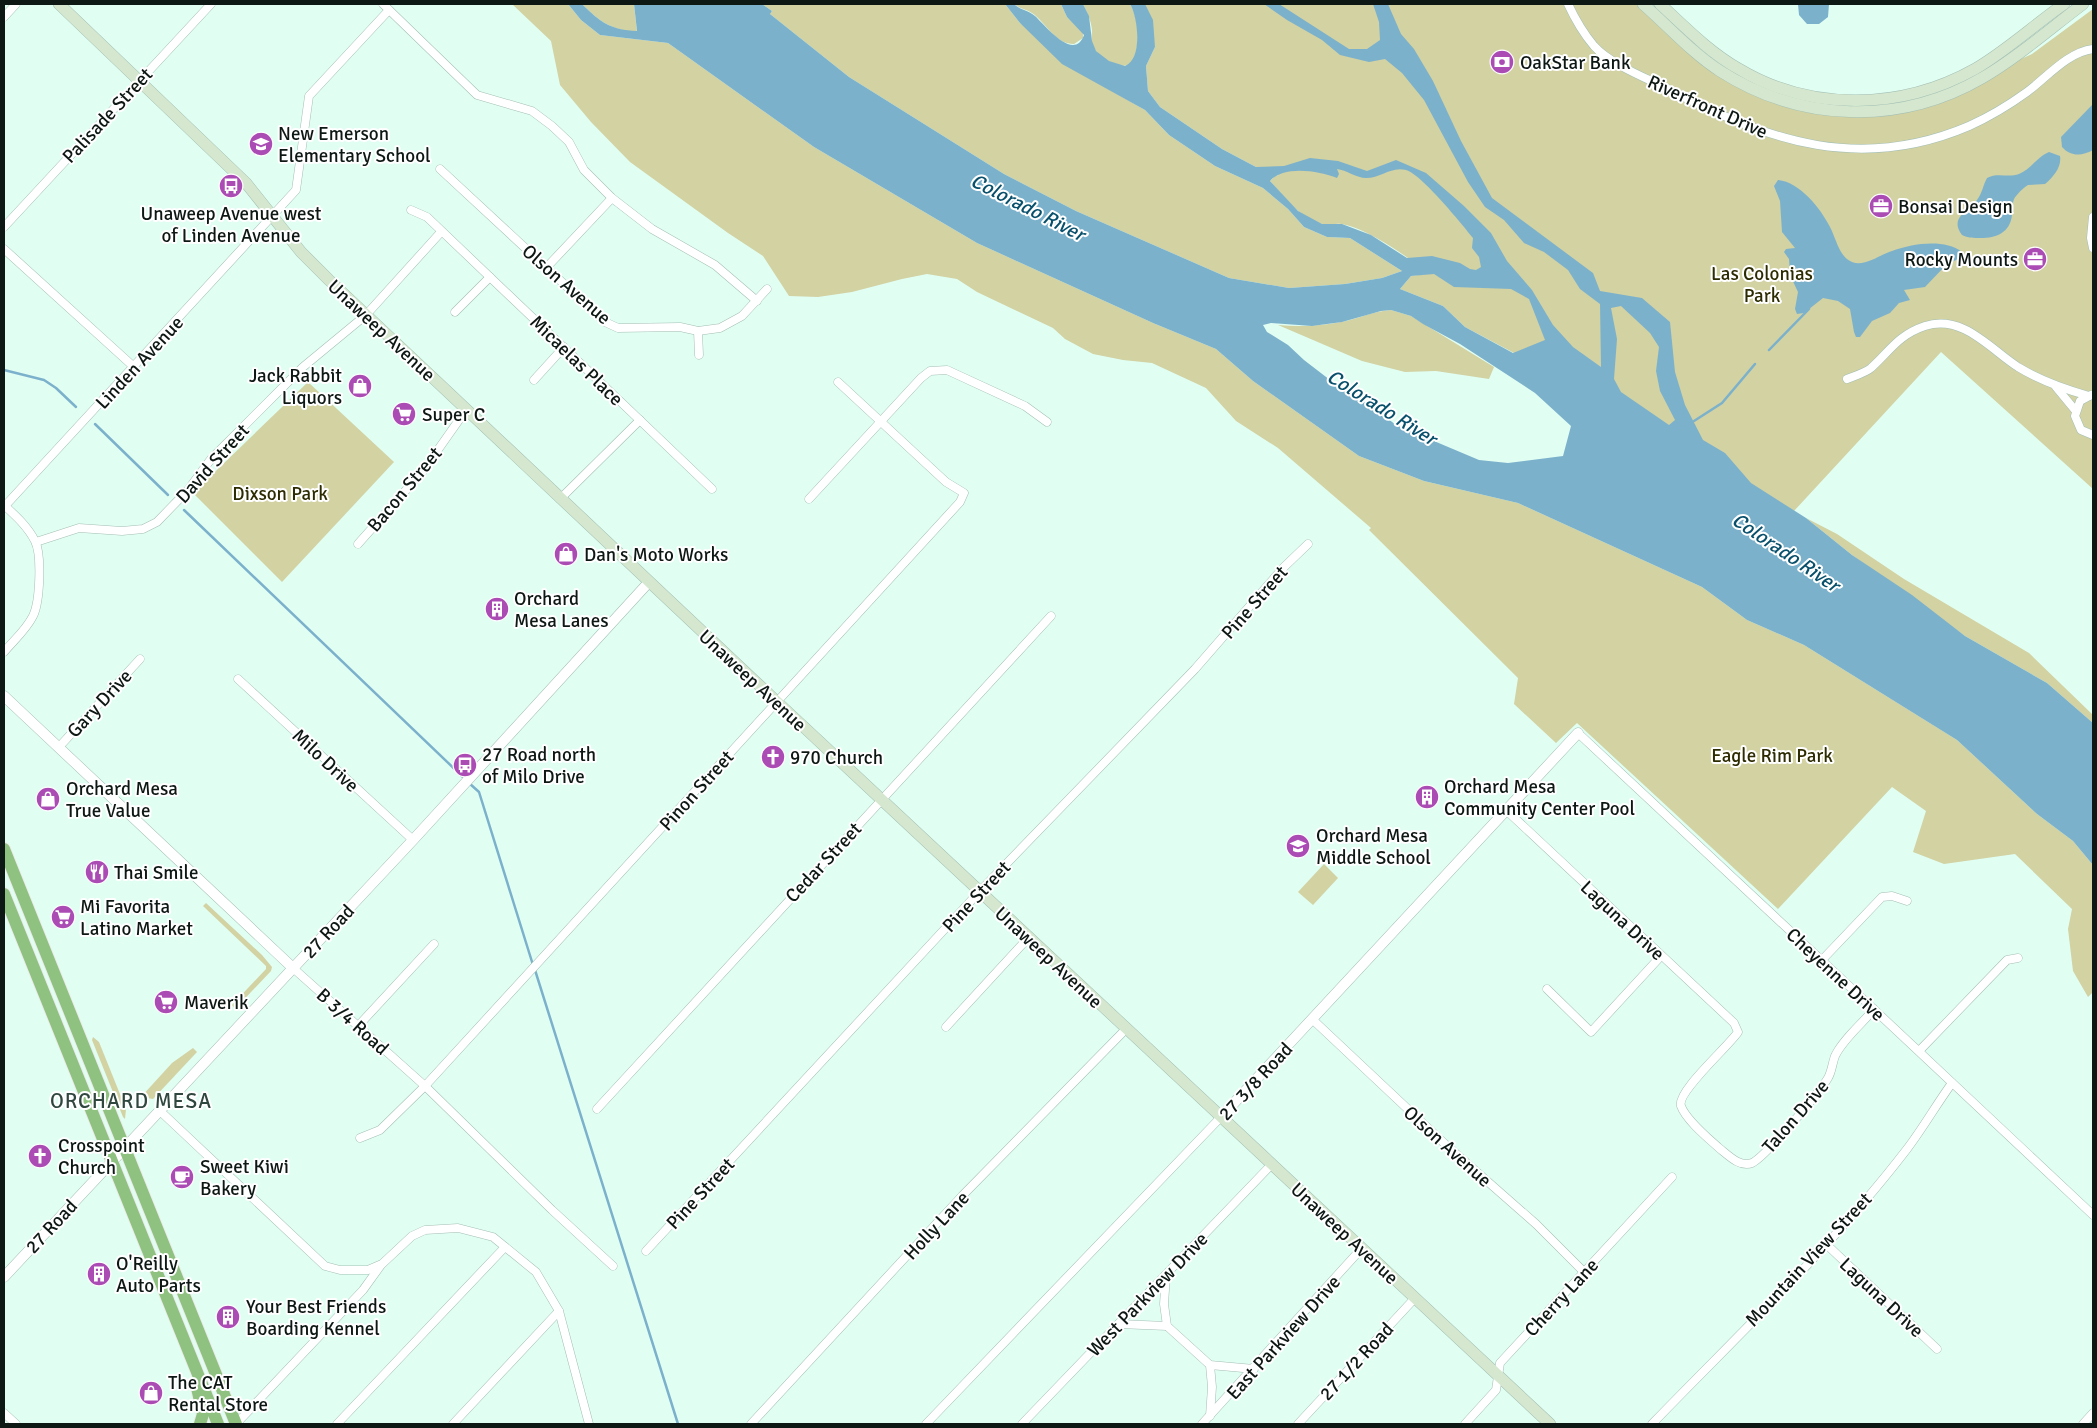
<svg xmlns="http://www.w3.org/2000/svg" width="2097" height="1428" font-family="Signika,sans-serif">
<rect width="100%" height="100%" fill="#e1fef3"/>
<g fill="#d2d2a3">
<path d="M512,4H568L581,20L600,35L668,43L814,147L977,243L1153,323L1216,349L1253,381L1359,456L1424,481L1518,503L1702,587L1747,620L1804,645L1941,730L1957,740L2037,814L2073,841L2093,865V992L2088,997L2073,971L2068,929L2072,909L2015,854L1944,864L1913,852L1926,811L1892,787L1778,909L1577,723L1556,743L1514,704L1518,678L1369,530L1371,528L1278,448L1236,421L1206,388L1152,363L1123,360L1093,354L1065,339L1053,328L977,292L957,279L927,274L902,279L852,292L818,297L789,296L763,256L728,233L630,162L591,122L560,85L551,41Z"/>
<path d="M582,4H634L637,32C611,30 600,22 582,4Z"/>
<path d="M762,4H1005L1020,23L1089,78L1145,110L1169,135L1215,166L1263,188L1288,209L1304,227L1327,237L1350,238L1402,271L1382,278L1345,284L1289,288L1229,278L1076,211L1004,174L849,77L770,14L772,11Z"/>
<path d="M1014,4H1061L1067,17L1083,32V38L1074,44C1054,44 1046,22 1032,13C1026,9 1020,9 1014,4Z"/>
<path d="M1083,4H1130C1139,18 1142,53 1129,65C1117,69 1097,57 1093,46C1091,41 1092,35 1092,30C1091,20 1087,12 1083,4Z"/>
<path d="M1141,4H1636L1698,60L1745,90L1792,109L1827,115L1918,109L1968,91L2010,64L2032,54L2093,9V489L1941,352L1794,511L1563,372L1514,353L1465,327L1443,306L1400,289L1411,276L1426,274C1413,258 1362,226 1341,224C1335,223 1328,226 1322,224C1300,219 1284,196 1270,181L1275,176L1279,175L1268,167H1256L1222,149L1160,107L1148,91L1146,66L1155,47Z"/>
<path d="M1391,310L1411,316L1494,367L1489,379L1436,371L1405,372L1362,361L1278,325C1299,327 1321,326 1341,322C1358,319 1373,311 1391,310Z"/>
<path d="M308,382L394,462L282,582L193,493Z"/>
<path d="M1806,518L1837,534L1904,579L2029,653L2093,715V723L2047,683L1965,636L1852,555Z"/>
<path d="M1324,864L1338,878L1313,905L1298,892Z"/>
<path d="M206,903L262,955L272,967L271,971L235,1009L232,1005L266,969V966L203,906Z"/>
<path d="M93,1037L99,1042L126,1109L125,1119L123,1117L92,1040Z"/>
<path d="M193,1048L197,1052L153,1099L141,1097L172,1063Z"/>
</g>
<g fill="#7cb1cc" fill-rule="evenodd">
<path d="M568,4H582C600,22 611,30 637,31L634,4H762L772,11L770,14L849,77L1004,174L1076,211L1229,278L1289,288L1345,284L1382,278L1402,271L1350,238L1327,237L1304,227L1288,209L1263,188L1215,166L1169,135L1145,110L1062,64L1020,23L1005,4H1014C1020,10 1028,10 1035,16C1044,24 1074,63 1084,35L1067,17L1061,4H1083L1089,16L1092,41L1096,51L1109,61L1125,66C1143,59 1138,17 1130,4H1145L1153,20L1155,47L1146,66L1148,91L1160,107L1222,149L1256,167L1284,166L1310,158L1338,161L1367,171L1396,160L1426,173L1464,206L1491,233L1507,261L1532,290L1553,325L1573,347L1601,367L1600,304L1580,289L1568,270L1544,252L1524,243L1504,220L1485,207L1468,182L1424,100L1402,73L1385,59L1369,62L1340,55L1322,40L1287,20L1264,4H1279L1349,49H1367L1380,40L1379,22L1373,4H1388L1401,34L1414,49L1433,81L1461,141L1492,198L1593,273L1600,291L1642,298L1670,322L1675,372L1685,405L1703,440L1725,453L1751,483L1806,518L1852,555L1912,595L1965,636L2047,683L2093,723V865L2073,841L2037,814L1957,740L1804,645L1747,620L1702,587L1518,503L1424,481L1359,456L1253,381L1216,349L1153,323L977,243L814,147L668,43L600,35L581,20ZM1337,169C1346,170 1357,178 1366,178C1381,178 1391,166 1406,170C1421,174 1462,224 1473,238L1472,248L1479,257L1481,267L1476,270L1470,269L1460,263L1432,256L1407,258L1371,235L1342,224H1322L1298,211L1270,181C1284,165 1319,171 1337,178L1339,174ZM1434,274L1454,287L1511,289L1529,299L1545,340L1513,353L1465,327L1443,306L1400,289L1411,276ZM1621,306L1650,333L1659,347L1656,371L1660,391L1675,420L1669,425L1621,392L1614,379L1617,339L1611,308ZM1391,310L1411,316L1423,324L1460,344L1535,393L1571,426L1563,456L1508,463L1479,460L1396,425L1366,402L1343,390L1304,360L1288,345L1267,332L1263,325L1271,323L1312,326L1342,322L1381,311Z"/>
<path d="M1798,4H1829L1828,17L1819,24H1807L1799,15Z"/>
<path d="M2093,104V150C2082,156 2071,157 2062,147L2061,137Z"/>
<path d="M2049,152L2060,156C2062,167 2053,177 2045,184L2028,185C2023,188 2017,194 2014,199C2012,204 2013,210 2012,215C2010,233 1996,238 1981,238C1973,238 1968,238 1962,235C1949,218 1968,211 1977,200C1982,194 1983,185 1987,178C1997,172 2008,178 2019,174C2031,169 2037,157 2049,152Z"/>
<path d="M1778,180C1800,182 1821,209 1830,227C1836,238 1839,257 1852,262C1865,267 1879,255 1892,251C1911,244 1944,238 1962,252V257L1946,265L1925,287L1904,290L1910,300L1899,303L1890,313L1872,321L1860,337H1856L1854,332L1850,309L1838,301L1823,298L1804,313L1797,314L1795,309L1798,292L1790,275L1789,259L1784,252L1786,249L1795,248L1782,232L1780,201L1774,186Z"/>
</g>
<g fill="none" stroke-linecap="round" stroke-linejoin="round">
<g stroke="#7cb1cc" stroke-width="2.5">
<path d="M1769,350L1809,309"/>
<path d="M4,370L44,380L56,388L76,407"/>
<path d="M1694,421L1722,403L1755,364"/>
<path d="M95,424L168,495"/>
<path d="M184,510L465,779"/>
<path d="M469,783L479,792L533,965"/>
<path d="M535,970L678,1424"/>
</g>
<g stroke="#a4bfb4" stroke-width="9">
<g id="minor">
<path d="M383,4L477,95L532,111L552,126L569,142L584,170L612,198L652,229L715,265L757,301"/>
<path d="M1568,4C1575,19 1583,33 1594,46C1611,65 1649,79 1672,91C1769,142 1862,172 1969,126C1989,117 2009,105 2027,92C2047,77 2068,52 2093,49"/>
<path d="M4,17L16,4"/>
<path d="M440,169L605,322L618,328L680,327L698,331L720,328L742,316L767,289"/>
<path d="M411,210L427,217L712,489"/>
<path d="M2093,217L2091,238L2093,248"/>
<path d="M4,227L211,4"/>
<path d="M4,249L134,367"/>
<path d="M546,268L612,198"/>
<path d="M455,312L490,277"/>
<path d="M698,331L699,355"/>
<path d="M1847,379C1854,376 1865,373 1871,368C1890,351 1898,335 1925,326C1963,314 1990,349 2018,367C2041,381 2064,389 2089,396"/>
<path d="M534,380L564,347"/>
<path d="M2056,387L2075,410"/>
<path d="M2091,395L2080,401L2075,416L2081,430L2093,435"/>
<path d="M560,499L640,420"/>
<path d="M809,499L921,378L930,371L947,370L1025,406L1047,422"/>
<path d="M4,507L296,190L309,96L389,10"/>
<path d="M36,542L79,528L122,531L143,529L157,522L188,490L211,459L303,367L366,315L441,232"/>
<path d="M358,544L423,471L466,410"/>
<path d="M4,652C14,640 26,630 33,616C40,602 42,555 35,541C28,527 16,516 5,506"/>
<path d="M238,679L413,840"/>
<path d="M1578,733C1750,894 1922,1053 2093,1215"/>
<path d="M59,747L140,659"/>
<path d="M1506,810L1734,1023L1738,1032C1729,1046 1676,1092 1681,1106C1686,1120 1708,1138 1719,1148C1728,1155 1740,1168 1752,1163C1766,1156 1819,1093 1828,1078C1832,1071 1832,1064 1835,1056C1843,1039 1862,1024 1874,1009"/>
<path d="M1821,961L1882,897L1892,896L1907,901"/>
<path d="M293,968L425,1086L552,1210L613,1266"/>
<path d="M1547,989L1591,1032L1661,956"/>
<path d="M1312,1019L1445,1144L1536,1224L1584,1272"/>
<path d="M359,1025L434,944"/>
<path d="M946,1027L1029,937"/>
<path d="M1920,1050L2007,960L2018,958"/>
<path d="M597,1109L1051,616"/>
<path d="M159,1110L325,1266L340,1270H368L382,1264L412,1236L425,1230L458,1228L493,1237L536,1272L559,1311L589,1424"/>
<path d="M360,1138L380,1130L425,1086L960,502L964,493L946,482L838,382"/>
<path d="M1826,1244L1937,1349"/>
<path d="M646,1251L980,891L1195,669L1283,568L1308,544"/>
<path d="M1166,1275L1164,1304L1167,1326L1210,1365L1254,1369"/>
<path d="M1119,1324L1167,1326"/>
<path d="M1210,1365L1212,1387L1210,1416"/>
<path d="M4,1413L16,1424"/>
<path d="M236,1424L363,1290L381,1265"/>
<path d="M337,1424L505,1247"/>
<path d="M453,1424L559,1311"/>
<path d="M751,1424L962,1196L1126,1029"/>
<path d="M926,1424L1221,1117"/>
<path d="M1022,1424L1272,1164"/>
<path d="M1202,1424L1362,1248"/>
<path d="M1298,1424L1415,1298"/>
<path d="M1465,1424L1496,1390L1500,1363L1672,1177"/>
<path d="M1652,1424C1738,1335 1831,1248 1907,1149C1923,1128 1936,1105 1952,1083"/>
<path d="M2083,1424L2093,1413"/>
</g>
</g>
<g stroke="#a4bfb4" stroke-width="11">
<g id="tertiary">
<path d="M4,696L293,968"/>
<path d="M1221,1117L1578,733"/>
<path d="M4,1277L413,840L649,582"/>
</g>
</g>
<g stroke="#a4bfb4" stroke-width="12">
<g id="secondary">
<path d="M59,4L246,183L301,252L329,280L776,701L1550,1424"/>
<path d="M1643,4C1668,26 1692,53 1720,71C1800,122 1899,126 1982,78C2017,58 2051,28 2083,4"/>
<path d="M1660,4C1685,27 1709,52 1739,69C1811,112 1902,110 1975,69C2006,51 2034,25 2064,4"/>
</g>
</g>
<g stroke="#ececec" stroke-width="14">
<g id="trunk">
<path d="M4,849L236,1424"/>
<path d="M4,894L218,1424"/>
<path d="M197,1388L203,1414L200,1424"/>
</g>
</g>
<use href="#minor" stroke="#fff" stroke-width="8"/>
<use href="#tertiary" stroke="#fff" stroke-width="10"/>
<use href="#secondary" stroke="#d5e8cf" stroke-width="11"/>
<use href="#trunk" stroke="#8fc280" stroke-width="12"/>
</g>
<defs>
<g id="bank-disc" transform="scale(1.25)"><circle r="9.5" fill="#ab4cb5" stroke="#fff"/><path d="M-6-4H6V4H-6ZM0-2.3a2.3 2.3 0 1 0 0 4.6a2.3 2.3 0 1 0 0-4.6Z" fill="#fff"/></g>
<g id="school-disc" transform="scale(1.25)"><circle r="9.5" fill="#ab4cb5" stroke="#fff"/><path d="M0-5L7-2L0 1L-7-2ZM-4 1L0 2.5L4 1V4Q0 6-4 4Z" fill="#fff"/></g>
<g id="bus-disc" transform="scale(1.25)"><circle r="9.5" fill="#ab4cb5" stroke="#fff"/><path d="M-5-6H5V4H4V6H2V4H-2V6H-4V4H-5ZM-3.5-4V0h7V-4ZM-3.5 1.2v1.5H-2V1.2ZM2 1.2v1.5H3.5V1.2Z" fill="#fff"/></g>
<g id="office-disc" transform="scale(1.25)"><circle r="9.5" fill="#ab4cb5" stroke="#fff"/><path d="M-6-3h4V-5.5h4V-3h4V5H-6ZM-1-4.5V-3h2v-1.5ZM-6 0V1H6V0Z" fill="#fff"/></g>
<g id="shop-disc" transform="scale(1.25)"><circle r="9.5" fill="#ab4cb5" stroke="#fff"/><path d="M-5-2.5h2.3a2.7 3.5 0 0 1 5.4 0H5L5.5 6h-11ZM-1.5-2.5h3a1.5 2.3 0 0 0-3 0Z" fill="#fff"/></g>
<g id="supermarket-disc" transform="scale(1.25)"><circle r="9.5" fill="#ab4cb5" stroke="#fff"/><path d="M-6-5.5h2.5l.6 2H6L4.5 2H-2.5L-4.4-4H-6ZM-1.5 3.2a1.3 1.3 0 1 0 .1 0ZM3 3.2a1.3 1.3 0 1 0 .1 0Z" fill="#fff"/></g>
<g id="building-disc" transform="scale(1.25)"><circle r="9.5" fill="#ab4cb5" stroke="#fff"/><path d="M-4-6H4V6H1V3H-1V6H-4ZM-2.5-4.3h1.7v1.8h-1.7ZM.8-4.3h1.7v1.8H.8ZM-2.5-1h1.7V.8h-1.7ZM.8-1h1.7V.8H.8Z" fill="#fff"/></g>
<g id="church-disc" transform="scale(1.25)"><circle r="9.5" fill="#ab4cb5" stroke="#fff"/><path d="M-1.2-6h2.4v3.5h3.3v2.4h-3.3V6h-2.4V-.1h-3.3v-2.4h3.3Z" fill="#fff"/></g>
<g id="restaurant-disc" transform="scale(1.25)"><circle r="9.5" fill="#ab4cb5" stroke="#fff"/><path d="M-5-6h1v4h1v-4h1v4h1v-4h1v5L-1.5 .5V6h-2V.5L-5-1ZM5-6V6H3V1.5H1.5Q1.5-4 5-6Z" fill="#fff"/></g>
<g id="cafe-disc" transform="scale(1.25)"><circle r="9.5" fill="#ab4cb5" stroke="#fff"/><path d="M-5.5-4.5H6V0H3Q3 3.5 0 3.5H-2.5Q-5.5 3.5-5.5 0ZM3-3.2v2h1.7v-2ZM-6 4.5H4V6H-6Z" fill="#fff"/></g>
</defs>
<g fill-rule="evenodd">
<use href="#bank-disc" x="1502" y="62"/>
<use href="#school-disc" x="261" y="144"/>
<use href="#bus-disc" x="231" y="186"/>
<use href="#office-disc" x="1881" y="206"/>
<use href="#office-disc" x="2035" y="259"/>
<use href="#shop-disc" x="360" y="386"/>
<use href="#supermarket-disc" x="404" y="414"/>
<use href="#shop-disc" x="566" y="554"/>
<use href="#building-disc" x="497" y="609"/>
<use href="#church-disc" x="773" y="757"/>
<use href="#bus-disc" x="465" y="765"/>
<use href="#building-disc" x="1427" y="797"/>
<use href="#shop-disc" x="48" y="799"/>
<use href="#school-disc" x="1298" y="846"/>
<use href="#restaurant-disc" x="97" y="872"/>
<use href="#supermarket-disc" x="63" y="917"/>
<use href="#supermarket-disc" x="166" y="1002"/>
<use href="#church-disc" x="40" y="1156"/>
<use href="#cafe-disc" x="182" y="1177"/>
<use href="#building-disc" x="99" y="1274"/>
<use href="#building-disc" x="228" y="1317"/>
<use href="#shop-disc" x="151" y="1393"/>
</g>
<g text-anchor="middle" stroke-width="4" stroke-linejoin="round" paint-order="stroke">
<g font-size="19" fill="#0d1714" stroke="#fff" text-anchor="start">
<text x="1520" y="69">OakStar Bank</text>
<text x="278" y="140">New Emerson<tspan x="278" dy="22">Elementary School</tspan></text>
<text x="1898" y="213">Bonsai Design</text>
<text x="231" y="220" text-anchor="middle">Unaweep Avenue west<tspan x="231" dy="22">of Linden Avenue</tspan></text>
<text x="2018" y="266" text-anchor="end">Rocky Mounts</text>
<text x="342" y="382" text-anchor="end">Jack Rabbit<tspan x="342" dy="22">Liquors</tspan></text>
<text x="422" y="421">Super C</text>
<text x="584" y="561">Dan's Moto Works</text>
<text x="514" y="605">Orchard<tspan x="514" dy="22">Mesa Lanes</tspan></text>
<text x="482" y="761">27 Road north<tspan x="482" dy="22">of Milo Drive</tspan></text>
<text x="790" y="764">970 Church</text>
<text x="1444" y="793">Orchard Mesa<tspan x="1444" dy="22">Community Center Pool</tspan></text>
<text x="66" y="795">Orchard Mesa<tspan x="66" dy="22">True Value</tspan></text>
<text x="1316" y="842">Orchard Mesa<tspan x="1316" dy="22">Middle School</tspan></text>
<text x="114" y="879">Thai Smile</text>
<text x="80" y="913">Mi Favorita<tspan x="80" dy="22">Latino Market</tspan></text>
<text x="184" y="1009">Maverik</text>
<text x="58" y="1152">Crosspoint<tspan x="58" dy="22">Church</tspan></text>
<text x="200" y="1173">Sweet Kiwi<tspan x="200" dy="22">Bakery</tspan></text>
<text x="116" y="1270">O'Reilly<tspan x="116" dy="22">Auto Parts</tspan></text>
<text x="246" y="1313">Your Best Friends<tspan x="246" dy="22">Boarding Kennel</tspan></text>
<text x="168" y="1389">The CAT<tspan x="168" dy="22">Rental Store</tspan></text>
</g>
<g font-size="19" fill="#0d1714" stroke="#fff">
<text transform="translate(1708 106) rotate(24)" y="7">Riverfront Drive</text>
<text transform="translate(107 115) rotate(-47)" y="7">Palisade Street</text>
<text transform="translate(567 284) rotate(41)" y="7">Olson Avenue</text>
<text transform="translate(382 330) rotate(43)" y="7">Unaweep Avenue</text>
<text transform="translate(577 360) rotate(44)" y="7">Micaelas Place</text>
<text transform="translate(139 362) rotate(-47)" y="7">Linden Avenue</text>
<text transform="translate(212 463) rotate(-48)" y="7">David Street</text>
<text transform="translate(404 489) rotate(-50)" y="7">Bacon Street</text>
<text transform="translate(1254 602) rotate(-49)" y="7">Pine Street</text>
<text transform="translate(753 680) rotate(43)" y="7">Unaweep Avenue</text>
<text transform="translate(99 703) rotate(-47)" y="7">Gary Drive</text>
<text transform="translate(326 760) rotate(43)" y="7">Milo Drive</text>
<text transform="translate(696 790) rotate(-48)" y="7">Pinon Street</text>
<text transform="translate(823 862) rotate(-47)" y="7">Cedar Street</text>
<text transform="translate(976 896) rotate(-47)" y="7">Pine Street</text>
<text transform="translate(1623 920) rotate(43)" y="7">Laguna Drive</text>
<text transform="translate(328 931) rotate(-47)" y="7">27 Road</text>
<text transform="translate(1049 957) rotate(43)" y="7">Unaweep Avenue</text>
<text transform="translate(1836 974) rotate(43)" y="7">Cheyenne Drive</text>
<text transform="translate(353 1021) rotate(42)" y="7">B 3/4 Road</text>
<text transform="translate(1255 1081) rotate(-47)" y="7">27 3/8 Road</text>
<text transform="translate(1795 1116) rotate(-49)" y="7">Talon Drive</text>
<text transform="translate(1448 1146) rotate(42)" y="7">Olson Avenue</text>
<text transform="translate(700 1193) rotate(-47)" y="7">Pine Street</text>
<text transform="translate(936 1225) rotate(-47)" y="7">Holly Lane</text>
<text transform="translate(51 1226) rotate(-47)" y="7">27 Road</text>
<text transform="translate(1345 1233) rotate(43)" y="7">Unaweep Avenue</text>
<text transform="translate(1808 1259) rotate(-47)" y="7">Mountain View Street</text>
<text transform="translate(1147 1294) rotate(-46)" y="7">West Parkview Drive</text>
<text transform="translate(1561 1297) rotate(-47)" y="7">Cherry Lane</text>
<text transform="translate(1882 1297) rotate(43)" y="7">Laguna Drive</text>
<text transform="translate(1283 1337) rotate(-48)" y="7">East Parkview Drive</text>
<text transform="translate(1356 1361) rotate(-47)" y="7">27 1/2 Road</text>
</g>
<g font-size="19" fill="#2c2b02" stroke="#fff">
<text x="1762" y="280">Las Colonias<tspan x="1762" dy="22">Park</tspan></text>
<text x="280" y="500">Dixson Park</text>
<text x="1772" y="762">Eagle Rim Park</text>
</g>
<g font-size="20" font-style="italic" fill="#08506c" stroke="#fff">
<text transform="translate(1028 207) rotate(27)" y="7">Colorado River</text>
<text transform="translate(1382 407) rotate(32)" y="7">Colorado River</text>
<text transform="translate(1786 552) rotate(34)" y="7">Colorado River</text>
</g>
<g font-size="21" letter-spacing="1" fill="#2f473e" stroke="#fff">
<text x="131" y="1108">ORCHARD MESA</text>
</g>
</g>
<rect width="2097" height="1428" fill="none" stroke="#0d1714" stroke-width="10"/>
</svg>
